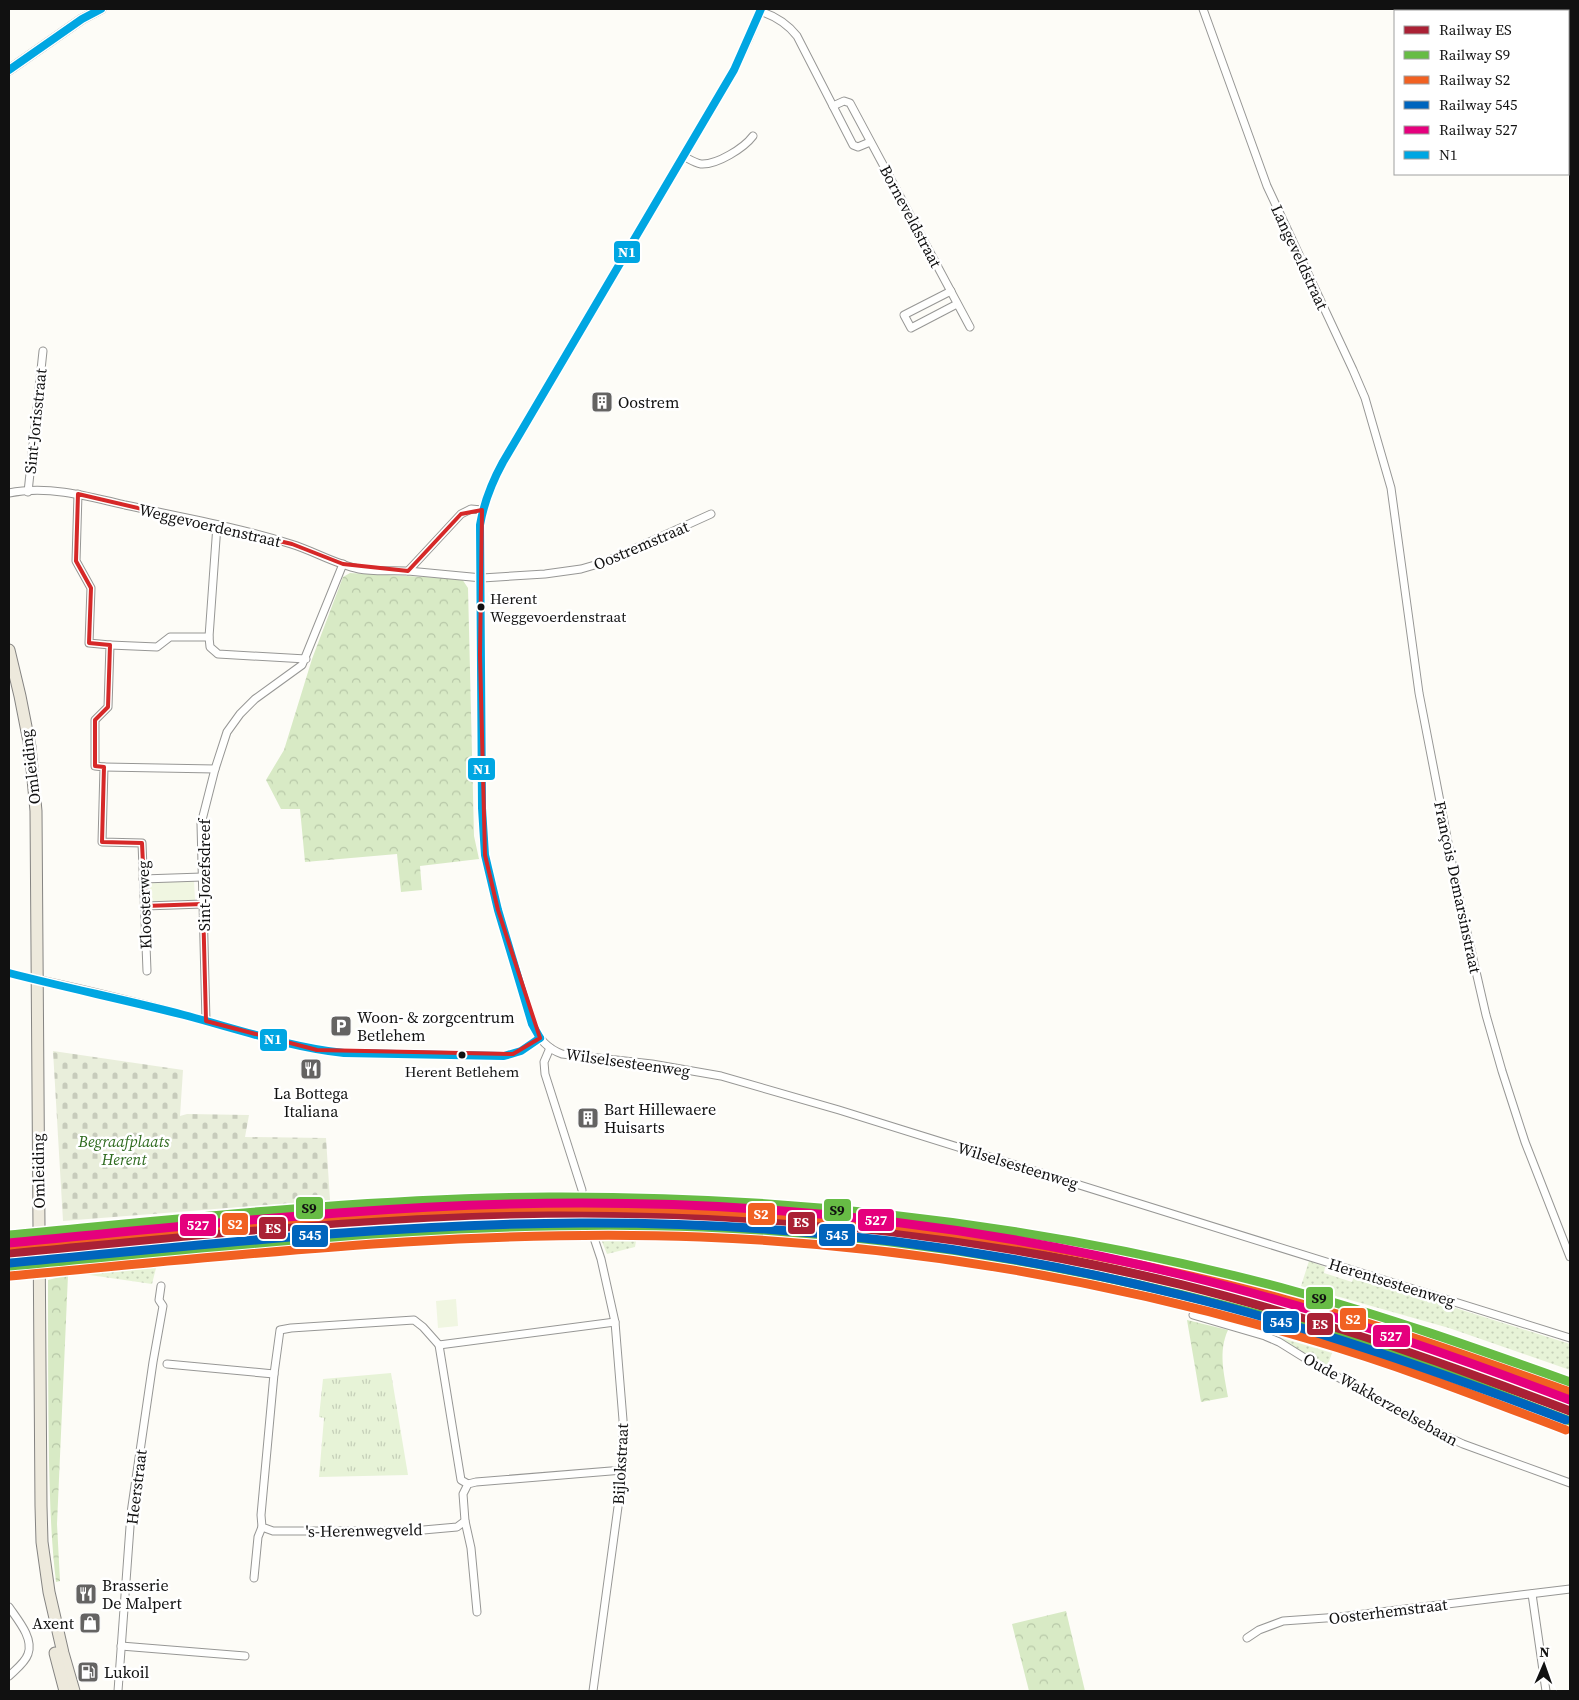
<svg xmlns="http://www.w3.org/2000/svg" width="1579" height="1700" font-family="'Source Serif 4',serif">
<defs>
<pattern id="grass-dots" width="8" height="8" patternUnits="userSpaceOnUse" patternTransform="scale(1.25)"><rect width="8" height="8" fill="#e7f3d7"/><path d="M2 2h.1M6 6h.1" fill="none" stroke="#c5cfb8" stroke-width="1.8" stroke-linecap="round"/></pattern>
<pattern id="forest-crowns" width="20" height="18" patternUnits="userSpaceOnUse" patternTransform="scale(1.25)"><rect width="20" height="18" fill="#d8eac5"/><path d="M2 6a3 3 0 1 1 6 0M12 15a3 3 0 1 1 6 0" fill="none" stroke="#b8c8a8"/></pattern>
<pattern id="cemetery-stones" width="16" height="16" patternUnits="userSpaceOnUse" patternTransform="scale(1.25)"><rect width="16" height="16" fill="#e9eedb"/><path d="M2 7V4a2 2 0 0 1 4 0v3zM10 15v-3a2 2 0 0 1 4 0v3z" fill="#c7cbbb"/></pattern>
<pattern id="park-tufts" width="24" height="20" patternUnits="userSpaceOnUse" patternTransform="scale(1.25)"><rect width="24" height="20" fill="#e7f3d7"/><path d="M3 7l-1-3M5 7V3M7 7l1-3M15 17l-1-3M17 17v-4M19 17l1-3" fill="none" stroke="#c5cfb8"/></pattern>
</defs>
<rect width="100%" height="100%" fill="#fdfcf7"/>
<g fill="url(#grass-dots)">
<path d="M601,1239L636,1241L635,1247L607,1254Z"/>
<path d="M1309,1261L1325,1267L1324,1273L1352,1282L1354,1276L1570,1344V1370L1449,1328L1301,1286Z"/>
<path d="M142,1267L156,1268L152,1284L83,1274L84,1272Z"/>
<path d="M1275,1336L1332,1353L1327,1367L1274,1338Z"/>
</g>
<g fill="url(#forest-crowns)">
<path d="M350,573L462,579L468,588L474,836L479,859L420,866L422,890L401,892L397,854L305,862L300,809H281L266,780L284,750L312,659L343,577Z"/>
<path d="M68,1275L57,1524L60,1581L56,1582C51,1541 50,1501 49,1460C48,1400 48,1340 48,1280Z"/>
<path d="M1187,1320L1228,1330C1218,1352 1224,1373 1228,1397L1201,1402Z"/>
<path d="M1066,1611L1085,1691H1029L1012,1624Z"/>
</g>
<path fill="url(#cemetery-stones)" d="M53,1051L183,1070L180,1116L187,1114L249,1115L245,1137L326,1138L330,1200L63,1221Z"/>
<path fill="url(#park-tufts)" d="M391,1373L408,1475L319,1477L324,1418L319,1417L323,1379Z"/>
<g fill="#f0f6e1">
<path d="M194,880L195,900L147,902L146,882Z"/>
<path d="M456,1299L458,1326L438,1328L436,1301Z"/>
</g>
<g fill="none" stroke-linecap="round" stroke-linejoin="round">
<path stroke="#dad9d4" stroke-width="7" stroke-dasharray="7 3.5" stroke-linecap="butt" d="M582,1190L594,1238"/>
<g stroke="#979795" stroke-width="9">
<g id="minor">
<path d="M761,9L749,38L734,70L503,462C492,483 483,501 480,525L482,808L485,855L498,910L532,1024C538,1038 548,1049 562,1054L652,1064L721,1076L839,1110L1570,1338"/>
<path d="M1203,9L1267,186L1353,370L1365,398L1391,488L1419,693L1457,889L1486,1015L1502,1071L1525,1142L1570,1257"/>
<path d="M760,11C775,16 787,23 797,36L853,145L858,147L870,142"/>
<path d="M833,106L844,101L850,103L970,327"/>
<path d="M683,156C689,159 695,163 701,164C717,165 744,148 753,136"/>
<path d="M951,291L904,315L911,328L957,304"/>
<path d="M28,492L43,351"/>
<path d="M9,493C47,485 88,496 125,505C180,517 237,527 291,544C314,551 335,564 359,569C374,572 392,570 408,571L461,514L471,509L482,510"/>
<path d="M78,494L76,561L91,588L89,643L110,645L108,707L95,720V766L104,767L102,842L142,843L147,971"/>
<path d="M217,525L209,637L210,647L218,654L306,659"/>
<path d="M408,571L482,578L545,574L581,569L605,562L711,514"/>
<path d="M110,645L157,647L170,637H209"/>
<path d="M104,767L215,769"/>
<path d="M143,879L202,877"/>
<path d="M145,906L203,904"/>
<path d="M9,973L29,978"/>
<path d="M40,980C96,992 151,1006 207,1021C252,1033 296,1049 344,1053L504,1056L521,1051L540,1038"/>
<path d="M206,1021L201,824L215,769L227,732L240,714L255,699L302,665L343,564"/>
<path d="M550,1048L544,1062L545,1074L582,1190"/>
<path d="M1193,1315L1265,1336L1279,1342L1316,1365L1433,1430L1463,1444L1570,1483"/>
<path d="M615,1322L439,1345L423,1327L414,1320L291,1328L280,1330L274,1374L261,1515L262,1527L273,1531H412L457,1527L465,1521L463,1494L468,1484L476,1482L623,1470"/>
<path d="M439,1345L461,1480L468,1484"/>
<path d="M167,1364L274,1374"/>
<path d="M465,1521L471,1548L477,1612"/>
<path d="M254,1578L258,1537L262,1527"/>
<path d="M1532,1594L1546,1691"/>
<path d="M9,1607C17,1619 34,1638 28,1654C25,1663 15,1670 9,1676"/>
<path d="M1247,1638L1259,1630L1283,1621L1340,1617L1570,1589"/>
<path d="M121,1646L245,1656"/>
<path d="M118,1691L131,1513L153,1362L163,1306L159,1300L161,1286"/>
<path d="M593,1691L623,1470V1420L615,1322L601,1259L594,1238"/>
</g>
</g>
<g stroke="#979795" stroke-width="11">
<path id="tertiary" d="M9,70L82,19L101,9"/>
</g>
<g stroke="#858482" stroke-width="13">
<g id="primary">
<path d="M9,650L20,696L30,747L36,811L41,1506L42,1542L49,1592L63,1653L74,1691"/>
<path d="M55,1653L65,1691"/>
</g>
</g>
<use href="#minor" stroke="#fffffe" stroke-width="7"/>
<use href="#tertiary" stroke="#fffffe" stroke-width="9"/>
<use href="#primary" stroke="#ede9dc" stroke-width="11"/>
<g stroke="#979795" stroke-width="9" stroke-linecap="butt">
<path id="minor-bridge" d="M29,978L40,980"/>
</g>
<use href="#minor-bridge" stroke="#fffffe" stroke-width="7"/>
<g stroke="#fff" stroke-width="11">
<g id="bus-1">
<path d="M9,70L82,19L101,9"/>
<path d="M9,973C67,988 126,1000 184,1015C237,1029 289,1047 344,1053L504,1056L521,1051L540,1038"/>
<path d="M540,1038L532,1024L498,910L485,855L482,808L480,525C484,502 492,482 503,462L734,70L761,9"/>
</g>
</g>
<use href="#bus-1" stroke="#00a6e2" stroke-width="8"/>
<g stroke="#fff" stroke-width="12">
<path id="rail-1" d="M9,1253C200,1235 391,1213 582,1213C784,1213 987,1237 1183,1285C1315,1318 1443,1363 1570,1411"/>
</g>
<g stroke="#fff" stroke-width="12">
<g id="rail-2">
<path d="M9,1235C189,1218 369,1198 549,1197C798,1196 1049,1225 1290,1290C1385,1316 1478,1349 1570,1382"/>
<path d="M9,1266C239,1245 470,1218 702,1227C909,1235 1116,1272 1314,1330C1401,1356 1486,1389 1570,1421"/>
</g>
</g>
<g stroke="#fff" stroke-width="12">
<g id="rail-3">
<path d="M10,1245C189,1228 369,1208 549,1207C797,1206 1047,1235 1287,1300C1382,1325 1474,1358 1567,1391"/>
<path d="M10,1276C240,1255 470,1228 701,1237C907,1245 1113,1281 1312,1340C1398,1365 1482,1398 1566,1430"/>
</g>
</g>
<g stroke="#fff" stroke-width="12">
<path id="rail-4" d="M10,1263C200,1245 390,1224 581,1223C783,1222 985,1246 1181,1295C1312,1327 1440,1372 1566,1420"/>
</g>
<g stroke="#fff" stroke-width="12">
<path id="rail-5" d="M9,1243C199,1225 390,1203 582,1203C784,1203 987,1227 1183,1275C1315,1307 1444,1352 1570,1400"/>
</g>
<use href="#rail-1" stroke="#aa2135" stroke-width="9"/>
<use href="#rail-2" stroke="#67bc45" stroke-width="9"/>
<use href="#rail-3" stroke="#f16122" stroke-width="9"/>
<use href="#rail-4" stroke="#0065bd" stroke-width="9"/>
<use href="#rail-5" stroke="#e5007d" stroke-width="9"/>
</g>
<path fill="none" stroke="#d62828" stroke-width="4" stroke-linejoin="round" d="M78,494L292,544L343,564L408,571L461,514L482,510L480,655L485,855L498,910L540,1038L513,1054L317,1050L206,1021L203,904L145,906L142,843L102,842L104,767L95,766V720L108,707L110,645L89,643L91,588L76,561Z"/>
<defs>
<g id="building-square" transform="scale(1.125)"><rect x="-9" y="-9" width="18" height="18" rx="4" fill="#646362" stroke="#fff"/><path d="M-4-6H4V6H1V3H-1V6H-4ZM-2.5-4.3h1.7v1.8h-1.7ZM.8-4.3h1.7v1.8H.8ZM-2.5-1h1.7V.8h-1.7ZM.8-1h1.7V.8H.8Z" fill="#fff"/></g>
<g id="parking-square" transform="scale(1.125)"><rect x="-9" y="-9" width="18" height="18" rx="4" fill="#646362" stroke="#fff"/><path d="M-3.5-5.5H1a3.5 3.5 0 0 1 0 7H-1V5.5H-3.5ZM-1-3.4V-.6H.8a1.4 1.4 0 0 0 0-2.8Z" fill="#fff"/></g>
<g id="restaurant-square" transform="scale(1.125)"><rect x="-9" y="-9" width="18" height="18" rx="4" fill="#646362" stroke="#fff"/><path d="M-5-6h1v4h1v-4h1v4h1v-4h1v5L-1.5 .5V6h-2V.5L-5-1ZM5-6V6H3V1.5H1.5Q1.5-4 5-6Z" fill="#fff"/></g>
<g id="shop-square" transform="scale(1.125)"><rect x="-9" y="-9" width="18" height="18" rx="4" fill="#646362" stroke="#fff"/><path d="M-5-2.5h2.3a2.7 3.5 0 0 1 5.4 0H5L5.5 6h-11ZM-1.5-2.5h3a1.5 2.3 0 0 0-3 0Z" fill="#fff"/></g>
<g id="fuel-square" transform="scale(1.125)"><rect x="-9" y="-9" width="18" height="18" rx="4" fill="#646362" stroke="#fff"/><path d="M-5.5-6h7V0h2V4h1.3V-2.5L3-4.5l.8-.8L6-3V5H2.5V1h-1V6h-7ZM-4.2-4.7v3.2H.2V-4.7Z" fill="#fff"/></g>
</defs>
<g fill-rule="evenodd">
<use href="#building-square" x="602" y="402"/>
<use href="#parking-square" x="341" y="1026"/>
<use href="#restaurant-square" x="311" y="1069"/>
<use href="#building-square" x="588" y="1118"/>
<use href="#restaurant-square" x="86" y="1594"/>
<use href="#shop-square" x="90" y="1623"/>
<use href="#fuel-square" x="88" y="1672"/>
</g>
<g fill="#111" stroke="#fff" stroke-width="2">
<circle cx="481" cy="607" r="4.5"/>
<circle cx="462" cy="1055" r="4.5"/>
</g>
<g text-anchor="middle" stroke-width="5" stroke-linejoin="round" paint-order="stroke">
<g font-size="15" fill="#111" stroke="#fff" text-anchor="start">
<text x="490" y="604">Herent<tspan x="490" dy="18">Weggevoerdenstraat</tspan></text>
<text x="462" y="1077" text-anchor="middle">Herent Betlehem</text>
</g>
<g font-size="16" fill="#111" stroke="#fff">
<text transform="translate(911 216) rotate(62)" y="6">Borneveldstraat</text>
<text transform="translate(1300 257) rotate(65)" y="6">Langeveldstraat</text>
<text transform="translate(35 421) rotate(-84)" y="6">Sint-Jorisstraat</text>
<text transform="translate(210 525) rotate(13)" y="6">Weggevoerdenstraat</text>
<text transform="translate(641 545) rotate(-23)" y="6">Oostremstraat</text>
<text transform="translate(30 767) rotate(-97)" y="6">Omleiding</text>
<text transform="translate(204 875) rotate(-90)" y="6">Sint-Jozefsdreef</text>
<text transform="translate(1458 887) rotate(78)" y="6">François Demarsinstraat</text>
<text transform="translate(144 905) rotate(-92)" y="6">Kloosterweg</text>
<text transform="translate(628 1062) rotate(8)" y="6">Wilselsesteenweg</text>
<text transform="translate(1018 1165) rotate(17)" y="6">Wilselsesteenweg</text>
<text transform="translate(38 1171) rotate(-91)" y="6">Omleiding</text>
<text transform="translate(1392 1282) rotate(17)" y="6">Herentsesteenweg</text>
<text transform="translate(1381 1399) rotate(29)" y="6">Oude Wakkerzeelsebaan</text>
<text transform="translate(620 1464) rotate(-87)" y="6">Bijlokstraat</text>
<text transform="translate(136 1487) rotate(-83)" y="6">Heerstraat</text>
<text transform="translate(364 1530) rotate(-1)" y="6">'s-Herenwegveld</text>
<text transform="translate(1388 1611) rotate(-7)" y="6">Oosterhemstraat</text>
</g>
<g font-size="16" fill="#111" stroke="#fff" text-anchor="start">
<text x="618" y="408">Oostrem</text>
<text x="357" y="1023">Woon- &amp; zorgcentrum<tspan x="357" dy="18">Betlehem</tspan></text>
<text x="311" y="1099" text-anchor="middle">La Bottega<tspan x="311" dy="18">Italiana</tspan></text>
<text x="604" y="1115">Bart Hillewaere<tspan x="604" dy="18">Huisarts</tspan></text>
<text x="102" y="1591">Brasserie<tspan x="102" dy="18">De Malpert</tspan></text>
<text x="74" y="1629" text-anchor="end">Axent</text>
<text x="104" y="1678">Lukoil</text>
</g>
<g font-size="16" font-style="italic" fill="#2f6b1f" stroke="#fff">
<text x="124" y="1147">Begraafplaats<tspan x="124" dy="18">Herent</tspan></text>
</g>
</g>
<g stroke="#fff" stroke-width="2">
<rect x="613" y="240" width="28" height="24" rx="5" fill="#00a6e2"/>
<rect x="467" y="757" width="29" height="24" rx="5" fill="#00a6e2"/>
<rect x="259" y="1028" width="29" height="24" rx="5" fill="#00a6e2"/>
<rect x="295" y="1196" width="29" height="24" rx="5" fill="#67bc45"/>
<rect x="823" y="1198" width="29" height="24" rx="5" fill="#67bc45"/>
<rect x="747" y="1202" width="29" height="24" rx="5" fill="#f16122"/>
<rect x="857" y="1208" width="38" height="24" rx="5" fill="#e5007d"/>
<rect x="787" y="1211" width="29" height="24" rx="5" fill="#aa2135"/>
<rect x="221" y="1212" width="28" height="24" rx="5" fill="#f16122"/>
<rect x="179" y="1213" width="38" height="24" rx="5" fill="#e5007d"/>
<rect x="258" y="1216" width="29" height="24" rx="5" fill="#aa2135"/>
<rect x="818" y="1223" width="38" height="24" rx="5" fill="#0065bd"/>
<rect x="291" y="1224" width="38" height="24" rx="5" fill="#0065bd"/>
<rect x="1305" y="1286" width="29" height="24" rx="5" fill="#67bc45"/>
<rect x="1339" y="1307" width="28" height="24" rx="5" fill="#f16122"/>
<rect x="1262" y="1310" width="38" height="24" rx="5" fill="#0065bd"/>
<rect x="1306" y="1312" width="28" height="24" rx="5" fill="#aa2135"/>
<rect x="1372" y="1324" width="39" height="24" rx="5" fill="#e5007d"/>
</g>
<g font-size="14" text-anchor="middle" font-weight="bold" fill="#fff">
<text x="627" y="257">N1</text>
<text x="482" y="774">N1</text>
<text x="273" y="1044">N1</text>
<text x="761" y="1219">S2</text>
<text x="876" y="1225">527</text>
<text x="801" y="1227">ES</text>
<text x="235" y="1229">S2</text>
<text x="198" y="1230">527</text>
<text x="273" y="1233">ES</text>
<text x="837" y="1240">545</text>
<text x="310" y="1240">545</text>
<text x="1353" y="1324">S2</text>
<text x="1281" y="1327">545</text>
<text x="1320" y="1329">ES</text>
<text x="1391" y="1341">527</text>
</g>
<g font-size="14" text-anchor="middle" font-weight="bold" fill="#111">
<text x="309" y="1213">S9</text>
<text x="837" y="1215">S9</text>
<text x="1319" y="1303">S9</text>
</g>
<rect width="1579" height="1700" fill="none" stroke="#111111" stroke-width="20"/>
<rect x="1394" y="10" width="175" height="165" fill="#ffffff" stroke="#a0a0a0"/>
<rect x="1404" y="26" width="25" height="8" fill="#aa2135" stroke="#a0a0a0"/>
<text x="1439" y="35" font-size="15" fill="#111111">Railway ES</text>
<rect x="1404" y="51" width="25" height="8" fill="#67bc45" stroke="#a0a0a0"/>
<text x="1439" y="60" font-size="15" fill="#111111">Railway S9</text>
<rect x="1404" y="76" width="25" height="8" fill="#f16122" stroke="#a0a0a0"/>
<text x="1439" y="85" font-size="15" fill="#111111">Railway S2</text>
<rect x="1404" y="101" width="25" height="8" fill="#0065bd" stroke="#a0a0a0"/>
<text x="1439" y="110" font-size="15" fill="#111111">Railway 545</text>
<rect x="1404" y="126" width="25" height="8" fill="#e5007d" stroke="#a0a0a0"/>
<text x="1439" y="135" font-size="15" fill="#111111">Railway 527</text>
<rect x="1404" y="151" width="25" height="8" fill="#00a6e2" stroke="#a0a0a0"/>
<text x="1439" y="160" font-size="15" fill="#111111">N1</text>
<g transform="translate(1544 1665) rotate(2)" stroke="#ffffff" stroke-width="4" paint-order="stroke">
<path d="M0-4L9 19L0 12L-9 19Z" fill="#111111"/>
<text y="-8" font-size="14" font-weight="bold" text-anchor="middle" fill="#111111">N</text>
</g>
</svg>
